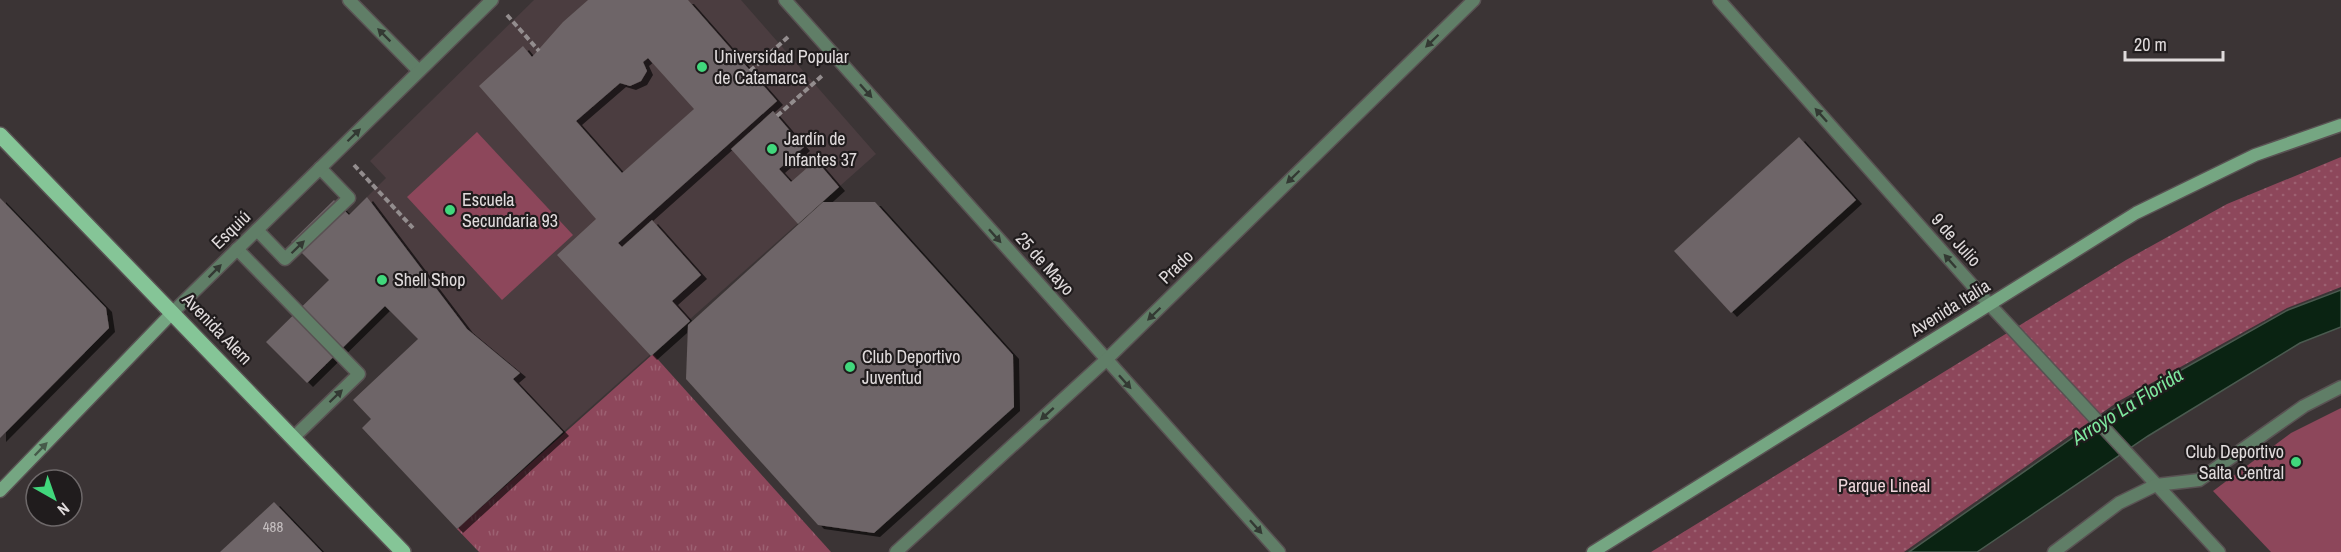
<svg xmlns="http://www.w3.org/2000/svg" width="2341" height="552" font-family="'Archivo Narrow',sans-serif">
<defs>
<pattern id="grass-tufts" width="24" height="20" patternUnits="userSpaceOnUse" patternTransform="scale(1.5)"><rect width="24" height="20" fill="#8d475b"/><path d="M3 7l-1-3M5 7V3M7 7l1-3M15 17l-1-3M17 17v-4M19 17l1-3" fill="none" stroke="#9d6172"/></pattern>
<pattern id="park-dots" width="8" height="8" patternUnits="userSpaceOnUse" patternTransform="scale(1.5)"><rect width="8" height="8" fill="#8d475b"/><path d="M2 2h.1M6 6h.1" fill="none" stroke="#9d6172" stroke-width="1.8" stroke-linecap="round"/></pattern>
<filter id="shadow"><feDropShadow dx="6" dy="4" stdDeviation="0" flood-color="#0009"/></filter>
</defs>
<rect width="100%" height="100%" fill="#3b3435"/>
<path fill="#4b3d40" d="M534,0H741L876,154L563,432L513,379L520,373L467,329L367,197L386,178L370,161Z"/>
<path fill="url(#grass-tufts)" d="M653,354L831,552H479L457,529Z"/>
<path fill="url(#park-dots)" d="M2341,157V287L2287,308L2119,401L1904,552H1651L2126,260L2227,204Z"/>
<g fill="#8d475b">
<path d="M477,132L573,235L502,300L407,197Z"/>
<path d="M2341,408V552H2271L2213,491L2291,433Z"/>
</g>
<path fill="#0a2312" stroke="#4a5a4f" stroke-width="1.5" d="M2341,290V327L2300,343L2148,436L1977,552H1909L2121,404L2288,310Z"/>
<g fill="#6e6567" fill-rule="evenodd" filter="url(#shadow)">
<path d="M588,0H688L777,101L618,243L622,247L652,220L701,275L672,301L690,321L651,356L557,255L596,219L479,86L523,46L532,57L563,22ZM648,58L694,109L622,173L576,121L620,83L630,86L641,81L647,71L643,62Z"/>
<path d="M773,111L804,147L779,169L791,182L816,160L839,187L798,224L731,149Z"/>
<path d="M1799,137L1856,200L1731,313L1674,251Z"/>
<path d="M367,197L467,329L520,373L513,379L563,432L457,529L362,428L371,419L353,400L418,339L385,306L307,383L266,342L329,280L291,242L334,200L349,215Z"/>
<path d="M0,198L106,308L109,328L0,438Z"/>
<path d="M823,202H875L1013,355L1014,407L874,533L818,525L686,379L688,325Z"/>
<path d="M274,502L322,552H220Z"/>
</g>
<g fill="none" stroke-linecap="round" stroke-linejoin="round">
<g stroke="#595253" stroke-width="15">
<g id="lane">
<path d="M257,230L285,259L349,198L320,168"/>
<path d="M237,249L359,374L294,437"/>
</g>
</g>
<g stroke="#595253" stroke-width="15">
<g id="street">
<path d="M349,0L419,71"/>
<path d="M785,0L1279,552"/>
<path d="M1719,0L1989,304L2219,552"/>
<path d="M173,312L492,0"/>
<path d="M896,552L1106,360L1474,0"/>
<path d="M2054,552L2119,503L2156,485L2199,480L2304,406L2341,387"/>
</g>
</g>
<g stroke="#595253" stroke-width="15">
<g id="secondary">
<path d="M0,491L173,312"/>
<path d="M1593,552L2136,213L2255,155L2341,125"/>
</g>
</g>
<g stroke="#595253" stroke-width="18">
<path id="primary" d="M0,135L403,552"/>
</g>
<g stroke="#938d8e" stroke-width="4" stroke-dasharray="6 3" stroke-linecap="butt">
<path d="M507,15L539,51"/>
<path d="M750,71L788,37"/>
<path d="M777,116L823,75"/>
<path d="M354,165L413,228"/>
</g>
<use href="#lane" stroke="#607e67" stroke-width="12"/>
<use href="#street" stroke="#607e67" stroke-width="12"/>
<use href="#secondary" stroke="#75a682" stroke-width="12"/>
<use href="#primary" stroke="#85c597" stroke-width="15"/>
</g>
<defs><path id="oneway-solid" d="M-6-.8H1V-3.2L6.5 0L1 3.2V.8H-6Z" transform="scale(1.5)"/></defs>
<g fill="#333933">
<use href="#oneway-solid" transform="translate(384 35) rotate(-135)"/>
<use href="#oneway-solid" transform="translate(1432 41) rotate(136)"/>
<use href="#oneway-solid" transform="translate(866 91) rotate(48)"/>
<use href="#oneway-solid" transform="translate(1821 115) rotate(-132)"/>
<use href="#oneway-solid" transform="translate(354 135) rotate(-44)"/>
<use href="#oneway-solid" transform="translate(1293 177) rotate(136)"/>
<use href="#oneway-solid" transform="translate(995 236) rotate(48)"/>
<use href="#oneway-solid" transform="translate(298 247) rotate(-44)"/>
<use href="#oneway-solid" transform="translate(1950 261) rotate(-132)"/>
<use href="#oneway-solid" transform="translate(215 271) rotate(-45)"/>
<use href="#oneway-solid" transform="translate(1154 314) rotate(136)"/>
<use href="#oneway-solid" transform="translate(1125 382) rotate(48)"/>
<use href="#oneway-solid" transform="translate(336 396) rotate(-44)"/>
<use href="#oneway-solid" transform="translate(1047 414) rotate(138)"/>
<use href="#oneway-solid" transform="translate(1256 527) rotate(48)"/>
</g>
<use fill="#465a4a" href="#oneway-solid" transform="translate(41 449) rotate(-46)"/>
<g fill="#41d77c" stroke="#201c1d" stroke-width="2">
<circle cx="702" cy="67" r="6"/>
<circle cx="772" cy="149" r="6"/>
<circle cx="450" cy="210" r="6"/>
<circle cx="382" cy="280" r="6"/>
<circle cx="850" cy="367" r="6"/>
<circle cx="2296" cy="462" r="6"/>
</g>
<g text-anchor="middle" stroke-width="4.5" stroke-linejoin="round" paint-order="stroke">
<g font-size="15" fill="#c4bebf">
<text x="273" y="532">488</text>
</g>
<g font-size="18" fill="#e0dbdc" stroke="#201c1d" text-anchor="start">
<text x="714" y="63">Universidad Popular<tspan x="714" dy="21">de Catamarca</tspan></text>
<text x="784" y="145">Jardín de<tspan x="784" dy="21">Infantes 37</tspan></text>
<text x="462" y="206">Escuela<tspan x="462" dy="21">Secundaria 93</tspan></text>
<text x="394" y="286">Shell Shop</text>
<text x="862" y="363">Club Deportivo<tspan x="862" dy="21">Juventud</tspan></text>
<text x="2284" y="458" text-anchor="end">Club Deportivo<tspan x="2284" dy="21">Salta Central</tspan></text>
</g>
<g font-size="18" fill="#e0dbdc" stroke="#201c1d">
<text transform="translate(231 230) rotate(-44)" y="6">Esquiú</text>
<text transform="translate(1956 240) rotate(48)" y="6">9 de Julio</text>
<text transform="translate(1045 264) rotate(48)" y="6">25 de Mayo</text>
<text transform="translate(1176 267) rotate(-44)" y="6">Prado</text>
<text transform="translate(1950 308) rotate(-32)" y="6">Avenida Italia</text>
<text transform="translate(217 329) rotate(46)" y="6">Avenida Alem</text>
</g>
<g font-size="18" fill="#efd7dc" stroke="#201c1d">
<text x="1884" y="492">Parque Lineal</text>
</g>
<g font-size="20" font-style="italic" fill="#7ee69e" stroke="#201c1d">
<text transform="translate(2127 406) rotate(-32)" y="7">Arroyo La Florida</text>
</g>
</g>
<g transform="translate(54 498) rotate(140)"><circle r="28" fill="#201c1d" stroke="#6d6869" stroke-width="1.5"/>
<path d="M0-4.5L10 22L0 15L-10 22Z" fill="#41d77c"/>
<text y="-9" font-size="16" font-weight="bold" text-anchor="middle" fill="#e0dbdc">N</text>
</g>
<path d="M2125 51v9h98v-9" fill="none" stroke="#e0dbdc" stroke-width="3"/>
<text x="2134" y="51" font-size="18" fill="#e0dbdc" stroke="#201c1d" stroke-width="4.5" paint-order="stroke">20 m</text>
</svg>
